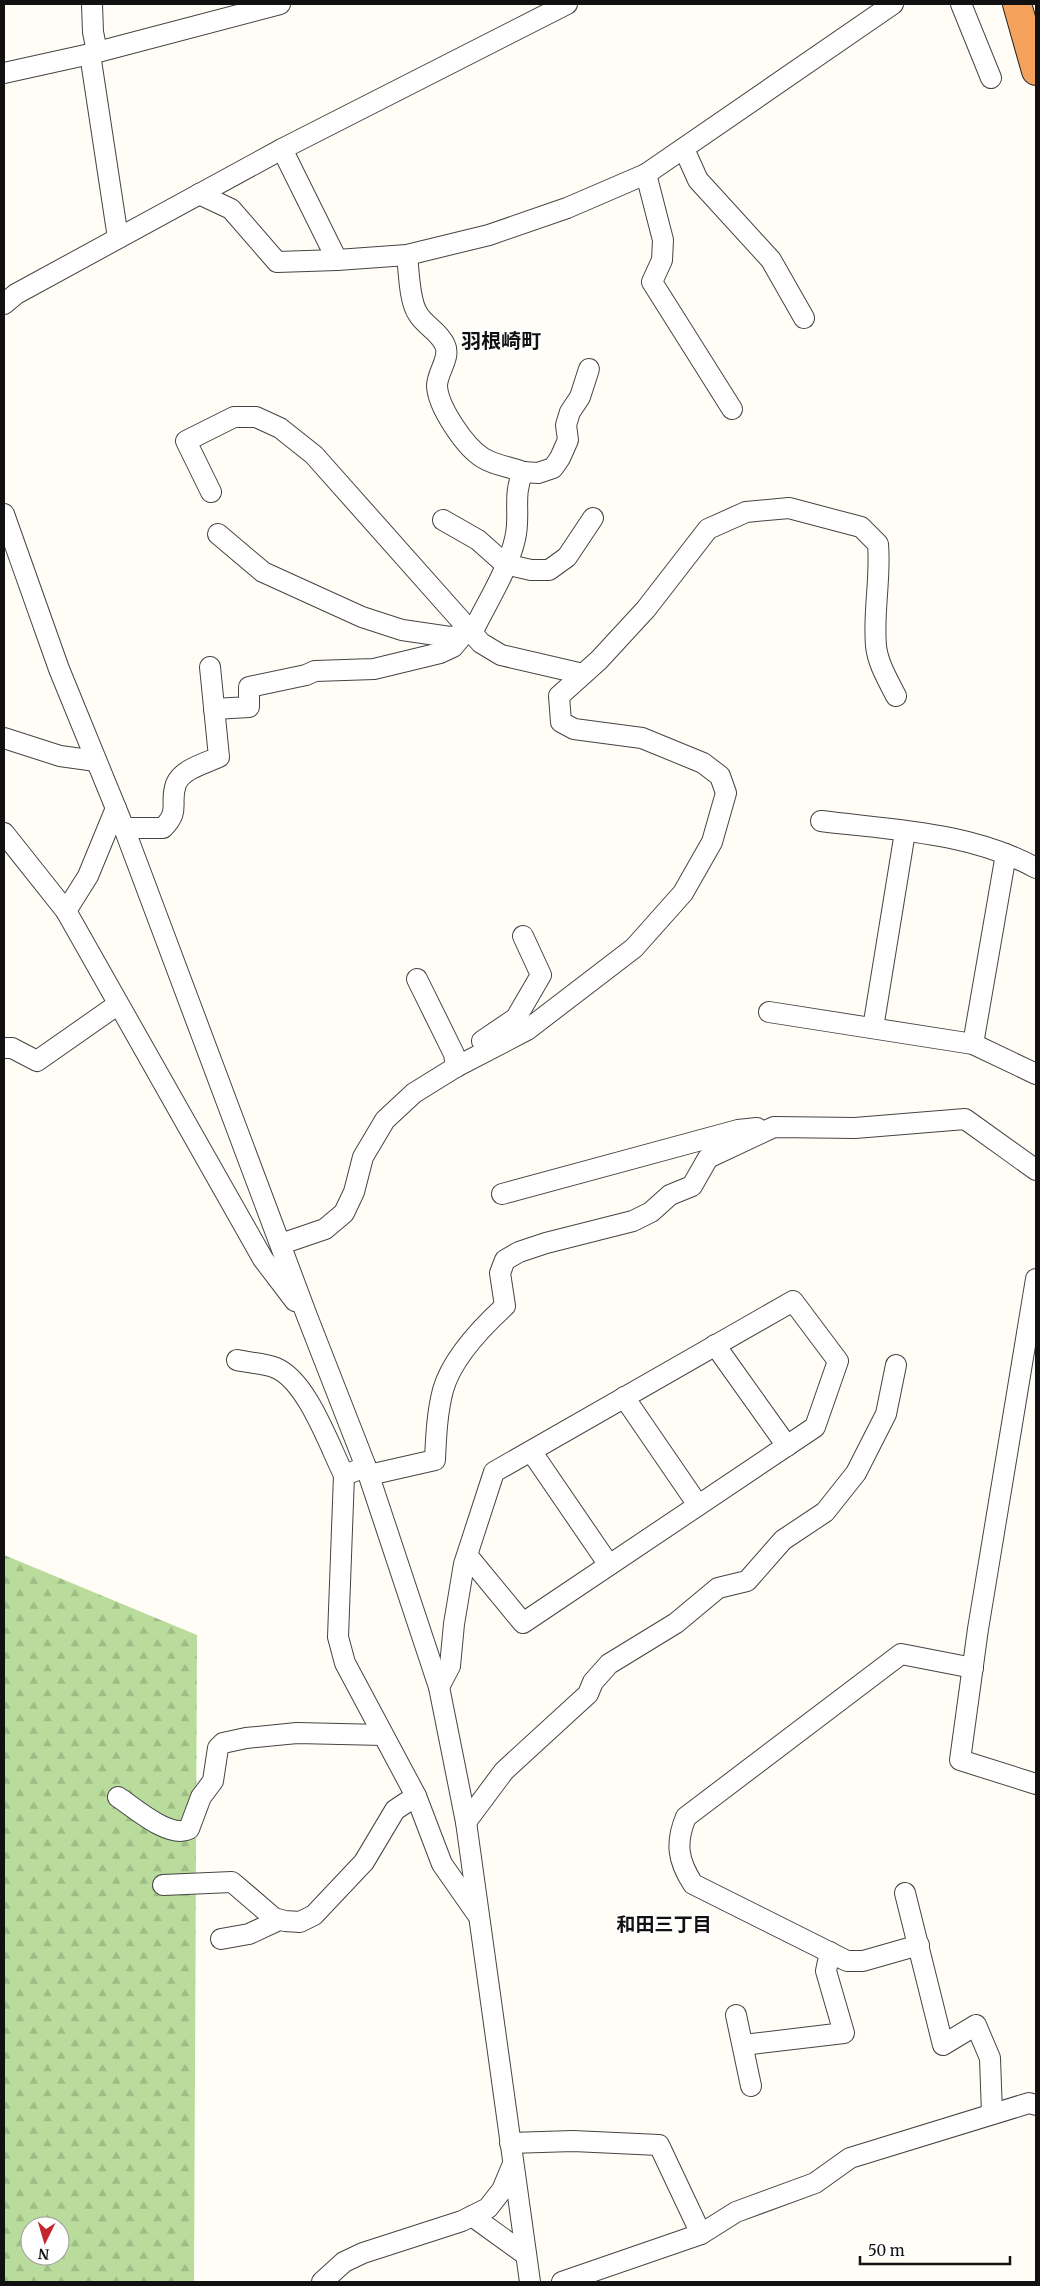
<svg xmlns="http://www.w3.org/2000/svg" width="1040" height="2286" font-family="Merriweather,'Noto Sans JP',serif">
<defs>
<pattern id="forest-firs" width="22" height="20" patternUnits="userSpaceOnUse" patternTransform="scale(1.25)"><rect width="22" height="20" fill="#b9dc9c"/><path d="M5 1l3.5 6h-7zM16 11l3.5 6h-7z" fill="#9ebc85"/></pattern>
</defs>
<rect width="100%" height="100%" fill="#fffdf5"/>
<path fill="url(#forest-firs)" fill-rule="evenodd" d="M4,1555L197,1635L194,2282H4ZM30,2226H60V2256H30Z"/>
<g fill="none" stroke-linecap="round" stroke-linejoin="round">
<g stroke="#444" stroke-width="22">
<g id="minor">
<path d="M92,4L93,32L97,52"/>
<path d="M961,4L991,78"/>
<path d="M90,54L118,238"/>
<path d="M4,73L90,54L280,4"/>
<path d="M282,149L337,260L407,255L489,235L567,208L646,174L893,4"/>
<path d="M684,149L698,180L771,260L804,318"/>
<path d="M646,174L663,240L662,260L652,282L732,409"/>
<path d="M199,194L231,209L277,262L337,260"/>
<path d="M4,304L16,294L282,149L567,4"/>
<path d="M523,472L538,473L553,468L560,458L568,440L566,425L570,412L580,397L589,369"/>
<path d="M211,492L186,441L234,417H256L280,428L314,455L481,643L501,655L583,674"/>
<path d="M4,514L59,669L124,828L307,1316L366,1467L439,1687L466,1822L530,2282"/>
<path d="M443,520L478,540L505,564L531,570H549L567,557L593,518"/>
<path d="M218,534L263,572L362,617L402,630L450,637L472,633C486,604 508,570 515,539C521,515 512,496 523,472C510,467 494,465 483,458C465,447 438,407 437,386C437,372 451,358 445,345C439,331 425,326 418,314C409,301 409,271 407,255"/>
<path d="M214,709L249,707V687L306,675L315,671L374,669L440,653L453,647L463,635"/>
<path d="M4,738L60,756L96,761"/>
<path d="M821,821C893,830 971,832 1036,868"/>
<path d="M124,828H163C181,810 169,804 176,784C182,769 206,763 219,757L210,667"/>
<path d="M4,833L66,911L263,1259L295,1301"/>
<path d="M66,911L88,876L116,808"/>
<path d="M417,979L454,1054L456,1067"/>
<path d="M769,1012L973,1044L1036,1074"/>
<path d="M873,1028L905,832"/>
<path d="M482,1041L516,1018L541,975L523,936"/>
<path d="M973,1044L1006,854"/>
<path d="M4,1048H12L37,1061L117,1005"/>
<path d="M502,1194L738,1130L757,1128"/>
<path d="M281,1244L325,1229L344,1213L354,1192L363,1157L385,1120L414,1093L456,1067L527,1030L634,948L683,893L712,842L726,793L720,776L703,763L642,738L574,729L561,722L559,696L599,660L646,609L708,529L746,512L789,508L861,527L878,544C881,578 873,611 876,646C878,664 888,680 896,696"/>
<path d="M1036,1279L978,1629L960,1760L1036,1784"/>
<path d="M715,1345L787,1446"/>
<path d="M237,1360C249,1363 264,1363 276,1368C307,1381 329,1445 344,1475"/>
<path d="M624,1397L698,1505"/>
<path d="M531,1451L609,1565"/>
<path d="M366,1467L344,1475L338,1637L345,1663L416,1796L442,1864L477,1914"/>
<path d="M369,1475L435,1460C436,1437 437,1413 443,1390C452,1358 481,1328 505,1306L500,1273L505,1260L519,1252L546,1243L633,1221L651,1212L670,1195L692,1186L708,1158L774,1127L855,1128L965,1119L1036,1170"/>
<path d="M439,1687L450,1666L454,1624L464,1564L467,1555L494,1472L793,1301L838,1361L815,1427L523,1623L467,1555"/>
<path d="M118,1797C135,1808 169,1839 189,1829L201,1797L213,1781L218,1748L223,1743L246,1738L297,1733L383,1735"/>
<path d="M466,1822L504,1771L588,1694L593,1682L609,1664L676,1623L718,1588L747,1581L783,1540L825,1512L856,1473L886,1414L896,1365"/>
<path d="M163,1885L232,1882L274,1918L285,1921L300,1922L314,1915L364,1862L395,1810L416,1796"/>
<path d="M905,1893L943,2045L976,2025L990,2058L992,2114"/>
<path d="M221,1939L249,1934L279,1920"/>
<path d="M919,1945L863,1961H847L693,1884C678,1861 675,1843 686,1817L901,1654L973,1668"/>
<path d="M736,2015L751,2086"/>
<path d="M743,2045L844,2033L826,1971L830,1952"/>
<path d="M510,2143L573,2141L659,2145L701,2234"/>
<path d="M472,2216L526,2255"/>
<path d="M322,2282L344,2262L363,2253L462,2221L488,2208L502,2190L513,2164"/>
<path d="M562,2282L701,2234L736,2212L815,2183L850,2158L1029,2103L1036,2105"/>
</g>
</g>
<g stroke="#222" stroke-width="30">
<path id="highway" d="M1017,4L1036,71"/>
</g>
<use href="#minor" stroke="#fff" stroke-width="20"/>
<use href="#highway" stroke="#f5a25d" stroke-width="28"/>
</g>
<g text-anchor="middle" stroke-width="5" stroke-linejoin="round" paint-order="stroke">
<g font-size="19" font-weight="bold" fill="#111" stroke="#fff">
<text x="664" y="1931">和田三丁目</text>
</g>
<g font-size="20" font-weight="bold" fill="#111" stroke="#fff">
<text x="501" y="348">羽根崎町</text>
</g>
</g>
<rect width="1040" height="2286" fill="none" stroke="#111111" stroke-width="10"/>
<g transform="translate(45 2241) rotate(185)"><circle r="24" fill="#ffffff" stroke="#a0a0a0"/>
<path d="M0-4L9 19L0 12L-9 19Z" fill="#c4262e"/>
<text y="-8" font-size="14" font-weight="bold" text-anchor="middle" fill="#111111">N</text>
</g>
<path d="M860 2256v8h150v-8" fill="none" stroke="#111111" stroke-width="2.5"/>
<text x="868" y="2256" font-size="15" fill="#111111" stroke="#ffffff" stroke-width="4" paint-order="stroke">50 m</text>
</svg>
